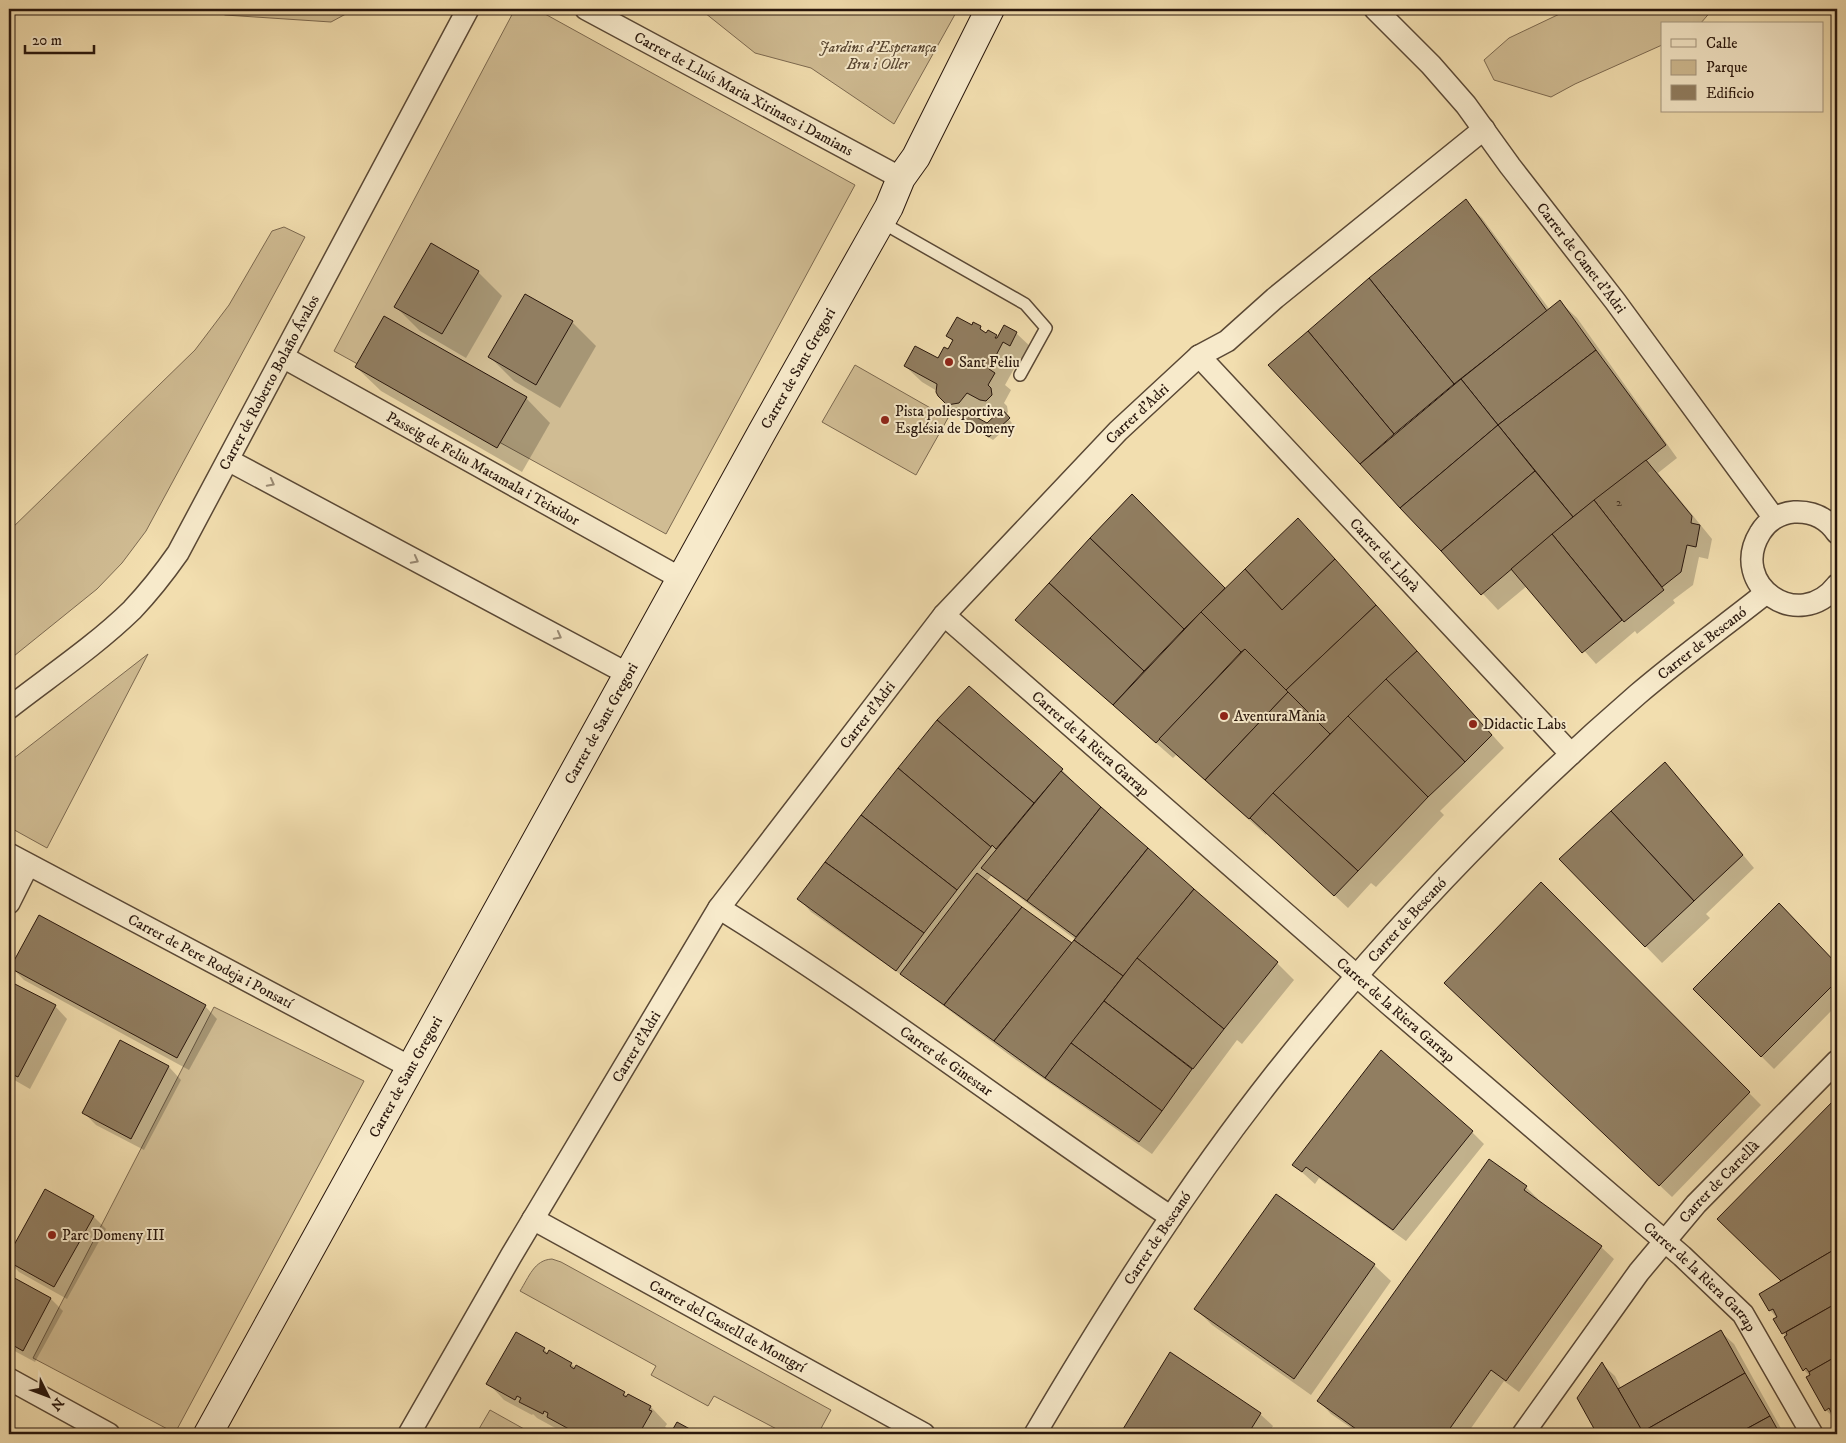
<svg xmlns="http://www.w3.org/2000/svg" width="1846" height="1443" font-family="'IM FELL DW Pica',serif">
<rect width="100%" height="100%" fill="#f2deaf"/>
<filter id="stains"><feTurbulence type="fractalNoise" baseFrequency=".004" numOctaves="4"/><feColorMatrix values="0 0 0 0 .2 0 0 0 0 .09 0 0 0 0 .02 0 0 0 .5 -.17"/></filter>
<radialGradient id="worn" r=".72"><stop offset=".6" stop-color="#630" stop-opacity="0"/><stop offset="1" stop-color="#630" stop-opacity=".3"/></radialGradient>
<g fill="#d0bc93" stroke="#7c6950">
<path d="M214,9H355L331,22L225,15Z"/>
<path d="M515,9H536L855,185L666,534L334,351Z"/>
<path d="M700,9H958L894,124L811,68L755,53Z"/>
<path d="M1570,9H1713L1700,24H1662V45L1575,84L1551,97L1494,80L1484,60L1509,38Z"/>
<path d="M284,227L305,237L146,531L122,563L97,589L9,660V531L195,350L229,305L272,231Z"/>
<path d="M855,365L948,418L916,475L822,422Z"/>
<path d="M148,654L47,848L9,827V762Z"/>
<path d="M214,1007L364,1081L175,1433L33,1358Z"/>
<path d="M552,1259L561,1262L831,1410L818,1434H786L714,1396L708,1406L651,1375L656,1366L520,1291C529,1277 534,1260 552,1259Z"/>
<path d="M490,1410L533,1434H476Z"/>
</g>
<g fill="#0003" fill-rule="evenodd">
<path d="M1465,201L1482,218L1550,310L1560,302L1577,318L1677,458L1658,473L1712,539L1708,559L1699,557L1693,585L1673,600L1675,603L1637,634L1635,631L1596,664L1527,586L1498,610L1270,365Z"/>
<path d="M478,272L502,296L466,358L420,331L396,307Z"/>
<path d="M572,322L596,346L560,408L514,381L490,357Z"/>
<path d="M974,324L987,334L996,336L999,338L1016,333L1033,349L1027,361L1020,358L1005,385L1011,390L1004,403L1007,406L1008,412L1005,415L1012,423L993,440L967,424L939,396L937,391L922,382L905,366L938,360L948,351L953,342L948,336L972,327ZM984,409L997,416L987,425L976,419Z"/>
<path d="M356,367L526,398L550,423L522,472L381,391Z"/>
<path d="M1132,496L1225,590L1432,668L1504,748L1440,811L1444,815L1376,887L1371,883L1348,908L1267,833L1266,835L1176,755L1173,758L1016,620Z"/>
<path d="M1062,770L1074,782L1073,783L1277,963L1294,980L1242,1044L1237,1040L1152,1154L1012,1057L910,981L811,912L799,899ZM991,876L1076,940L1072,945L986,882Z"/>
<path d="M1677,776L1754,868L1706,914L1710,918L1662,963L1561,859Z"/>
<path d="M1541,883L1761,1105L1672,1197L1458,995Z"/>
<path d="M1779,905L1837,965V1005L1774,1069L1694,989Z"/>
<path d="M12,968L205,1006L217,1019L189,1070L24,980Z"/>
<path d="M9,982L55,1006L67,1019L30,1089L9,1077Z"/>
<path d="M120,1042L169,1067L181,1080L144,1150L96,1125L83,1112Z"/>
<path d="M1837,1099V1421L1826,1410L1810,1376L1804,1370L1786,1337L1783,1333L1777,1318L1770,1310L1761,1294L1783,1282L1719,1219Z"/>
<path d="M1472,1132L1484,1144L1406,1241L1319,1178L1315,1184L1294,1165Z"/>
<path d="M1526,1187L1538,1199L1537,1201L1601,1247L1614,1259L1519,1392L1504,1381L1467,1434H1360L1331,1414L1319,1401Z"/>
<path d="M46,1190L94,1217L106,1229L67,1299L19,1272L9,1261V1257Z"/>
<path d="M1374,1265L1391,1281L1311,1395L1212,1325L1196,1309Z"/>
<path d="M9,1276L51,1299L63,1311L35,1362L9,1348Z"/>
<path d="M1721,1332L1734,1344L1784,1434H1599L1578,1398L1602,1364L1615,1376L1621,1388Z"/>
<path d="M544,1349L548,1353L571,1364L576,1368L624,1393L628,1397L629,1396L651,1407L667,1424L665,1427L668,1429L665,1434H567L560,1429L559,1430L537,1418L533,1414L532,1415L504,1400L488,1383Z"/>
<path d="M1170,1354L1260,1414L1273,1426L1268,1434H1121Z"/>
</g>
<g fill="#917e61" stroke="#28160c">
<path d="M1466,199L1547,311L1454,384L1369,278Z"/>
<path d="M431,243L479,271L442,334L394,307Z"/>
<path d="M1369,278L1454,384L1394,434L1308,331Z"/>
<path d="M525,294L573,321L536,385L488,357Z"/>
<path d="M1560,300L1596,350L1498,425L1461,379Z"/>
<path d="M384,316L527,397L497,448L355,367Z"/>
<path d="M957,317L972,325L973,322L981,326L980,329L986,333L988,330L997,335L995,338H997L1004,325L1017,332L1010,346L1003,342L989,369L995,373L988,385L991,388L992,395L986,401L980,400L967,393L959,403L947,405L938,396L936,392L937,384L904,366L915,346L938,358L944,347L948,349L953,340L946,336Z"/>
<path d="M1308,331L1394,434L1360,464L1268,365Z"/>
<path d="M1596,350L1666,445L1573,517L1498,425Z"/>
<path d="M1461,379L1498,425L1400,508L1360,464Z"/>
<path d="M1002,409L1010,418L989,437L962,421L965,416L967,417L969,413L987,423Z"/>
<path d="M1498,425L1535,471L1441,551L1400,508Z"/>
<path d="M1646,460L1692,516L1691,523L1700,525L1696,547L1687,545L1681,572L1662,587L1594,500Z"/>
<path d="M1535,471L1573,517L1481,595L1441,551Z"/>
<path d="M1132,494L1225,588L1184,629L1090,538Z"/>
<path d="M1594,500L1664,590L1624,622L1552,534Z"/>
<path d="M1298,518L1335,559L1282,610L1245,569Z"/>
<path d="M1552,534L1622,620L1582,653L1511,569Z"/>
<path d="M1090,538L1184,629L1144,671L1049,583Z"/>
<path d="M1335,559L1376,605L1286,690L1245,649L1241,652L1201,612L1245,569L1282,610Z"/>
<path d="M1049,583L1144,671L1113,705L1015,620Z"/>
<path d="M1376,605L1417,651L1330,734L1286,690Z"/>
<path d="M1201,612L1241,652L1156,743L1113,705Z"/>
<path d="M1245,649L1288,692L1205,780L1159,739Z"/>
<path d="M1417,651L1492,735L1465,762L1386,679Z"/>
<path d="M1386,679L1465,762L1428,797L1348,716Z"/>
<path d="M969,686L1063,769L1034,803L937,720Z"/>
<path d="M1288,692L1330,734L1249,819L1205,780Z"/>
<path d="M1348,716L1428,797L1358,871L1273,793Z"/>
<path d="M937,720L1034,803L996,849L992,845L991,847L898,768Z"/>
<path d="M1665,762L1743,855L1694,901L1611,811Z"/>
<path d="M898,768L991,847L957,890L861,815Z"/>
<path d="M1061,771L1101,807L1027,901L981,868Z"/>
<path d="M1273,793L1358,871L1334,896L1250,818Z"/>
<path d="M1101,807L1148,848L1076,937L1027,901Z"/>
<path d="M1611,811L1694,901L1645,947L1559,859Z"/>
<path d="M861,815L957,890L924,933L825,862Z"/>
<path d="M1148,848L1194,889L1123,976L1074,940Z"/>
<path d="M825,862L924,933L896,971L797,899Z"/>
<path d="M977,873L1022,907L944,1005L900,974Z"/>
<path d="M1541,882L1750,1092L1659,1186L1444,983Z"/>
<path d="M1194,889L1278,962L1224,1029L1137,958Z"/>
<path d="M1779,903L1837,964V981L1761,1057L1693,989Z"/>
<path d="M1022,907L1072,943L994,1041L944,1005Z"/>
<path d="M39,915L206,1005L177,1058L10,968Z"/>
<path d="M1074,940L1123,976L1045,1078L994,1041Z"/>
<path d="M1137,958L1224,1029L1193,1069L1104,1001Z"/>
<path d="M9,981L56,1005L18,1077L9,1073Z"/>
<path d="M1104,1001L1192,1069L1162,1111L1071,1043Z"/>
<path d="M120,1040L169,1066L131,1139L82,1113Z"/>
<path d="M1071,1043L1162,1111L1139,1142L1045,1078Z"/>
<path d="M1381,1050L1473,1131L1393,1230L1306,1167L1302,1172L1292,1165Z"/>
<path d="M1837,1097V1248L1781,1281L1717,1219Z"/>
<path d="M1489,1159L1527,1186L1524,1190L1602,1246L1506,1381L1491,1370L1446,1434H1363L1317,1401Z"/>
<path d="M45,1189L94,1216L54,1287L9,1262V1254Z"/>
<path d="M1276,1194L1375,1264L1294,1379L1194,1309Z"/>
<path d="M1837,1248V1303L1782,1334L1773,1319L1777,1317L1773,1309L1769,1311L1759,1294Z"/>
<path d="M9,1275L51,1298L23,1351L9,1343Z"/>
<path d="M1837,1303V1356L1809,1372L1806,1368L1803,1371L1784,1337L1787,1335L1786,1332Z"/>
<path d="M1721,1330L1745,1373L1642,1432L1618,1389Z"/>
<path d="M516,1332L545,1348L543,1351L547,1354L549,1350L572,1363L570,1366L574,1369L576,1365L625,1392L623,1395L626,1397L628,1394L651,1406L649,1410L652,1411L639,1434H578L547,1417L548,1413L544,1411L543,1414L519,1402L521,1398L517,1396L515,1400L486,1384Z"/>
<path d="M1170,1352L1261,1413L1248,1434H1120Z"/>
<path d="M1837,1356V1408L1831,1412L1829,1408L1825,1411L1806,1377L1810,1375L1809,1372Z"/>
<path d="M1602,1362L1618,1389L1644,1434H1597L1577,1398Z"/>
<path d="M1745,1373L1770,1416L1737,1434H1644L1642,1432Z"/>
<path d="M1837,1408V1423L1831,1412Z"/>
<path d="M1770,1416L1780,1434H1737Z"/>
<path d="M677,1422L699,1434H670Z"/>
</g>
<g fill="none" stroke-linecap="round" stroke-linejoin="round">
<g stroke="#5a4835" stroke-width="14">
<path id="lane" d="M881,222L1025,304L1046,328L1020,375"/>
</g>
<g stroke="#5a4835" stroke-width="24">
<g id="street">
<path id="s1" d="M586,9L901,178"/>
<path id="s2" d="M1375,9L1431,65L1466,105L1510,166L1615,301L1774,518"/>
<path id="s3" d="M1199,356L1571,754"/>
<path id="s4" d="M283,357L682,579"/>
<path d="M228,460L628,674"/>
<path d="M1837,533C1827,518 1812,511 1794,512C1780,513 1767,521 1760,533C1728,585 1799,634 1837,585"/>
<path id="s5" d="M944,615L1390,1005L1682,1256L1743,1314L1812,1434"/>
<path id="s6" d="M9,708C50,676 95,646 132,610C149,592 164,573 178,553L468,9"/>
<path id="s7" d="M9,854L410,1067"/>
<path d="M9,903L28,865"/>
<path id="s8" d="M719,908C874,1004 1019,1116 1171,1217"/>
<path id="s9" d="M533,1219L924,1434"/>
<path d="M9,1379L109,1434"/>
<path id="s10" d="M409,1434L511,1256L719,908L944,615L1118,431L1199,356L1227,341L1275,298L1484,129"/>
<path id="s11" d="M1035,1434C1108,1310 1186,1187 1276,1073C1385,936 1505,809 1638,694C1679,659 1723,627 1766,593"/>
<path id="s12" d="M1523,1434L1639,1272L1696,1204L1837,1061"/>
</g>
</g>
<g stroke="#28160c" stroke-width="30">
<g id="secondary">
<path id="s13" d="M208,1434L762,432L889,207L901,178L916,157L990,9"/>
</g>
</g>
<use href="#lane" stroke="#f7eacb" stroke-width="11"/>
<use href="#street" stroke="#f7eacb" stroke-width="21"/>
<use href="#secondary" stroke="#f7eacb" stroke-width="28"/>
</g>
<defs><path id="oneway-chevron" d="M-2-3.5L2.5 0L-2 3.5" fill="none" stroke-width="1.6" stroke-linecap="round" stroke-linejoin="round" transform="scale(1.25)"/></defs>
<g stroke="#9a8b75">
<use href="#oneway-chevron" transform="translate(271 483) rotate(28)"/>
<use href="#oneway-chevron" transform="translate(415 560) rotate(28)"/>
<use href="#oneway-chevron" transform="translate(558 636) rotate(28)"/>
</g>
<g fill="#8f2418" stroke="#f7eacb" stroke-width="2">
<circle cx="949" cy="362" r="5"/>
<circle cx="885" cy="420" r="5"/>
<circle cx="1224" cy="716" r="5"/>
<circle cx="1473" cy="724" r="5"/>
<circle cx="52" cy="1235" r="5"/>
</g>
<g text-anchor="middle" stroke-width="4" stroke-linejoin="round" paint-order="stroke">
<g font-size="12" fill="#423021">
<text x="1619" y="506">2</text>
</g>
<g font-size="15" font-style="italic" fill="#5a4834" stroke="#f7eacb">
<text x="878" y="52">Jardins d'Esperança<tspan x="878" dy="17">Bru i Oller</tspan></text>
</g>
<g font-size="15" fill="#28160c" stroke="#f7eacb">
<text dy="5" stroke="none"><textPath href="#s1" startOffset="179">Carrer de Lluís Maria Xirinacs i Damians</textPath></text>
<text dy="5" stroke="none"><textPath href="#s2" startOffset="324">Carrer de Canet d'Adri</textPath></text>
<text dy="5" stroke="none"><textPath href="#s13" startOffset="1218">Carrer de Sant Gregori</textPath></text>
<text dy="5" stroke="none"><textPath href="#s6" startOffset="424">Carrer de Roberto Bolaño Ávalos</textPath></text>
<text dy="5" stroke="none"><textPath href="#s10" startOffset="1259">Carrer d'Adri</textPath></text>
<text dy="5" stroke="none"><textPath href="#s4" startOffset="229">Passeig de Feliu Matamala i Teixidor</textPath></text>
<text dy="5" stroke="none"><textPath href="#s3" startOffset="272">Carrer de Llorà</textPath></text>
<text dy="5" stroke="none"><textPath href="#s11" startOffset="1041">Carrer de Bescanó</textPath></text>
<text dy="5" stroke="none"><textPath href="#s10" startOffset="854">Carrer d'Adri</textPath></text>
<text dy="5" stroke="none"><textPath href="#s13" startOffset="812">Carrer de Sant Gregori</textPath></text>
<text dy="5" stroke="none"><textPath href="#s5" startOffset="195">Carrer de la Riera Garrap</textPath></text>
<text dy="5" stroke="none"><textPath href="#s11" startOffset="636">Carrer de Bescanó</textPath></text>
<text dy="5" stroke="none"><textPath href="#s7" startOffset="228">Carrer de Pere Rodeja i Ponsatí</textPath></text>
<text dy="5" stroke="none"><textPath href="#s5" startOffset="600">Carrer de la Riera Garrap</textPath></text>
<text dy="5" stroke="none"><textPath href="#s10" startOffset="449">Carrer d'Adri</textPath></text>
<text dy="5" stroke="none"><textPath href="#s8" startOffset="274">Carrer de Ginestar</textPath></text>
<text dy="5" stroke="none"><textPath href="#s13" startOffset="408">Carrer de Sant Gregori</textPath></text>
<text dy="5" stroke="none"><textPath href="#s12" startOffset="320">Carrer de Cartellà</textPath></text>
<text dy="5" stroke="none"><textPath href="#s11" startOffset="231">Carrer de Bescanó</textPath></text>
<text dy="5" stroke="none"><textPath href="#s5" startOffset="1005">Carrer de la Riera Garrap</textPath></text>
<text dy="5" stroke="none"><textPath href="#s9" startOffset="222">Carrer del Castell de Montgrí</textPath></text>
</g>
<g font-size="15" fill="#28160c" stroke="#f7eacb" text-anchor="start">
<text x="959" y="367">Sant Feliu</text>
<text x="895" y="416">Pista poliesportiva<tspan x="895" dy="17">Església de Domeny</tspan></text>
<text x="1234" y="721">AventuraMania</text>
<text x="1483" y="729">Didactic Labs</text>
<text x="62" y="1240">Parc Domeny III</text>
</g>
</g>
<rect width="1846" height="1443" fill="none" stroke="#f2deaf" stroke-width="30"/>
<rect x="10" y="10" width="1826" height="1423" fill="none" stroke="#28160c" stroke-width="2.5"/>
<rect x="15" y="15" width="1816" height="1413" fill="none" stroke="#28160c"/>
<rect x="1661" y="22" width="162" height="90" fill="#f7eacb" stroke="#a4957f"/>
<rect x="1671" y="39" width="25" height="8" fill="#f7eacb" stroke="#a4957f"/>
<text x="1706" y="48" font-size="15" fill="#28160c">Calle</text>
<rect x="1671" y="60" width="25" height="15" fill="#d0bc93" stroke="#a4957f"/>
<text x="1706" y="72" font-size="15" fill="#28160c">Parque</text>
<rect x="1671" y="85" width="25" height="15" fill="#917e61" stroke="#a4957f"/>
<text x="1706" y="98" font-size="15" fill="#28160c">Edificio</text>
<g transform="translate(48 1396) rotate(132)" stroke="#f7eacb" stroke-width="4" paint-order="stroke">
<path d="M0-4L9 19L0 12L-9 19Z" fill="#28160c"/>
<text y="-8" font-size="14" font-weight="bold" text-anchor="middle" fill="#28160c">N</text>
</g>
<path d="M25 45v8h69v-8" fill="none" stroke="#28160c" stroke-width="2.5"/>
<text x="32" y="45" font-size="15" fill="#28160c" stroke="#f7eacb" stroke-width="4" paint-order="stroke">20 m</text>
<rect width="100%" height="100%" filter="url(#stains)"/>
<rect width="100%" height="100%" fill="url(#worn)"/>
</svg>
